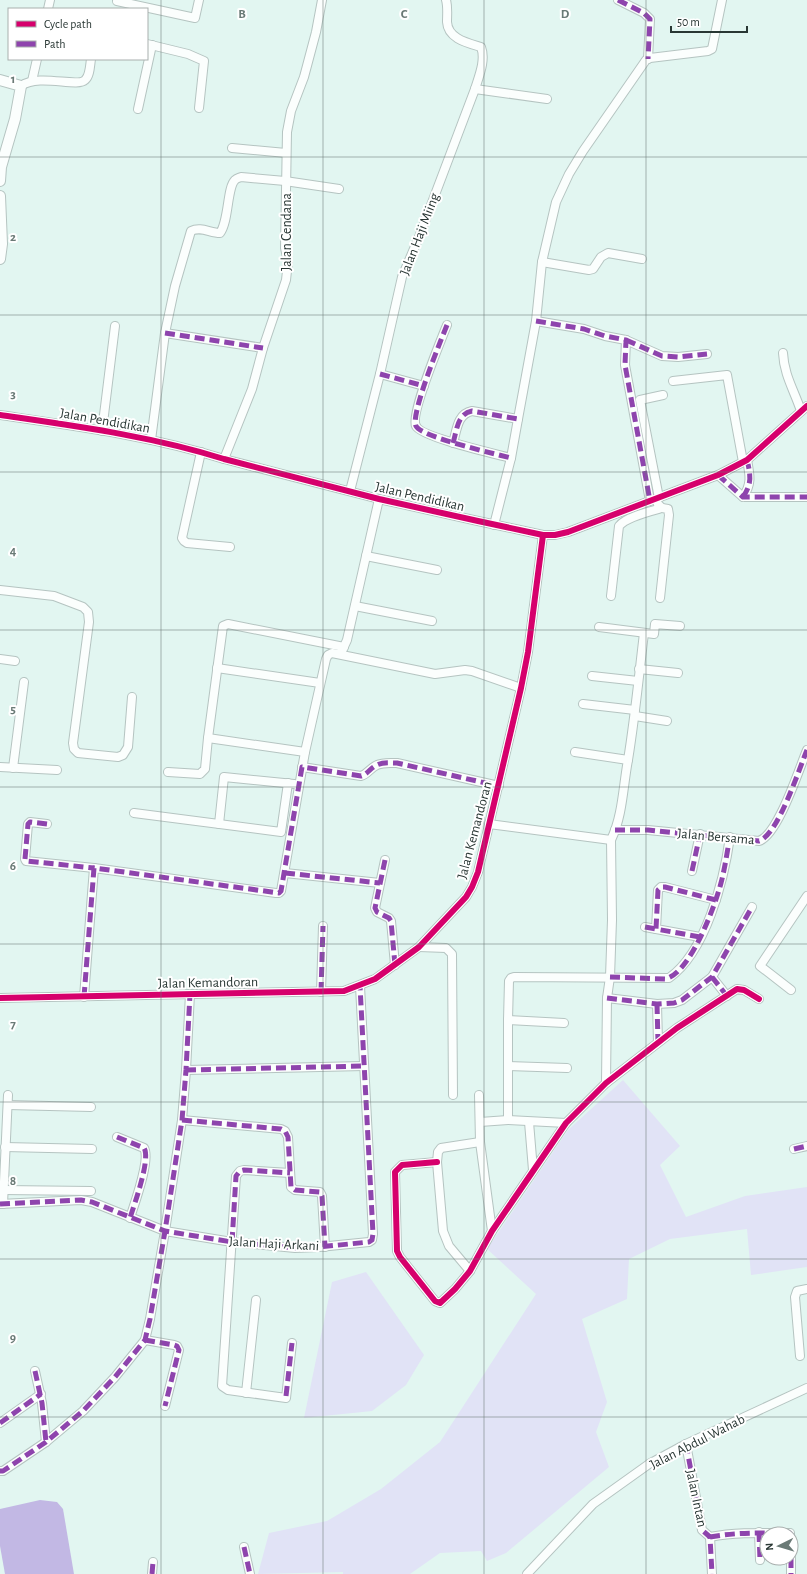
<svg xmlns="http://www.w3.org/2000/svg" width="807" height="1574" font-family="'Alegreya Sans',sans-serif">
<rect width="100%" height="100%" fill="#e2f6f1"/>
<g fill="#e1e3f6">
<path d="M623,1080L680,1146L660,1165L686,1217L745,1196L807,1187V1267L751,1275L747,1229L670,1239L629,1259L627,1299L582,1319L607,1402L596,1432L609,1467L506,1553L487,1561L481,1551L440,1553L410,1574H343V1572L258,1574L269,1533L327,1521L381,1489L440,1442L536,1294L487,1249L568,1130Z"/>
<path d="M366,1272L424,1355L406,1385L372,1411L304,1418L332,1282Z"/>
</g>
<path fill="#c2b8e4" d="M40,1500L57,1502L63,1509L74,1574H5L0,1546V1509Z"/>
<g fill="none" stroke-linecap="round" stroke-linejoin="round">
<g stroke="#b5c4c1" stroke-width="10">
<g id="minor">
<path d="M618,0L644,13L650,19L648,59"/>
<path d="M117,1L195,18L199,0"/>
<path d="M48,9L50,0"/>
<path d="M147,44L188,54L204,61L199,108"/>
<path d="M32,81L37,59"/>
<path d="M21,86C39,73 77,88 85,80C90,76 90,65 91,59"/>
<path d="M475,89L547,99"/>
<path d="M138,109L152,45"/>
<path d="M232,148L286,153"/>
<path d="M542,262L589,270L593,269L601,257L608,253L642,259"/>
<path d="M536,321L584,329L605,336L626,340L625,365L650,501"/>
<path d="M447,325C441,340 410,415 416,426C421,437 496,454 511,458"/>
<path d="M165,333L263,348"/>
<path d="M626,340L662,356L678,357L707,354"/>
<path d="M783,353C784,375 794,390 801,411"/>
<path d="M380,374L424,386"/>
<path d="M673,381L727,375L743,462"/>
<path d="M0,415C75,426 151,436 224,459L379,499L478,521L543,535H555L568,532L718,475L747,460L807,406"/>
<path d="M102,431L115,326"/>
<path d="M151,440L165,333L175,286L191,231C201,226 210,233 220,233C229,221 227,187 235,180C237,178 239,178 241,177L285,181L339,189"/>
<path d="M453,443C457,430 457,414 472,411L518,419"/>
<path d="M201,452L182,538L184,541L187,543L230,547"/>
<path d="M224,459L252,389L263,348L286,280L288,262L285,248L287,132L291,111L304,77L316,32L322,0"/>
<path d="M718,475L743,497H807"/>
<path d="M350,491L380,374L402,277L419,237L475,89C479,76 486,60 481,47C468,43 448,39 447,22C447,15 448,7 446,0"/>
<path d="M743,497C752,484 750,475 747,460"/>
<path d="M659,498L640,400L663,395"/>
<path d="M658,504L662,508L668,509L669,515L660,598"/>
<path d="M494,525L511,458L518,419L536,321L542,262L556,202L569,174L583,151L646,60L650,58L708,51L712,49L722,0"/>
<path d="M366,556L437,570"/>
<path d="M0,590L54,596L83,607L88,612L89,622L73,743L74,749L78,753L118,757L123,755L128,747L132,697"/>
<path d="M611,596L619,526C626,517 651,511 662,508"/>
<path d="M355,606L432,621"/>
<path d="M599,627L654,634L655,624L680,626"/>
<path d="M342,651L347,640L379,499"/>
<path d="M0,659L15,661"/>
<path d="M217,668L320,683"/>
<path d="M639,669L678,673"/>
<path d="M592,676L638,681"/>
<path d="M583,704L635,710"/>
<path d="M635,716L667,721"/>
<path d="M208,738L305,752"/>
<path d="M575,752L628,760"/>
<path d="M0,767L57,770"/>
<path d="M302,767L361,776C368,774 370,768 377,765C383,762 391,763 397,763L499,786"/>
<path d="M13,768L24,682"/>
<path d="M168,772L200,774L205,769L208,738L223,626L228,624L344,647"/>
<path d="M134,813L281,832L288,783"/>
<path d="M47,824L30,822L28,824L25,859L26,861L94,868"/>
<path d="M219,824L224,777L294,784"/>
<path d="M489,824L611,840"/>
<path d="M615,830H648L759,841C778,835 799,769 807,750"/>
<path d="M385,860L375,908L377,912L389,918L391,921L395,965"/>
<path d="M692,871L700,834"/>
<path d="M285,873L380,883"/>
<path d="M645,927L656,929"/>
<path d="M700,937L656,929L658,890L661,887H665L716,900"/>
<path d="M419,947L446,948L452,954L453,1095"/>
<path d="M712,977L727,996"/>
<path d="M791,990L760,966L807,896"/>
<path d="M321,992L323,926"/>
<path d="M84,997L94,868L276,893H279L281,891L305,752L326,659L328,655L332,653L435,674L465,670L472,671L521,688"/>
<path d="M0,998L344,991L375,979L419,947L466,897L472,887L478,872L521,688L528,652L543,535"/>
<path d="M607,998L657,1004L674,1003L682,1000L712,977L752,907"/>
<path d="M657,1004L658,1042"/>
<path d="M508,1020L564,1023"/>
<path d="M508,1066L567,1068"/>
<path d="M186,1070L364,1066"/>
<path d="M606,1083L607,998L610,977L612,920L611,840C623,815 623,786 628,760C635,717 639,675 644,633"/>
<path d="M479,1095L480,1142L492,1231"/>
<path d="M8,1105L91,1107"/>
<path d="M182,1120L281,1129L285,1131L288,1137L291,1187L295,1190L320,1192L322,1196L325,1247"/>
<path d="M508,1120V1020L509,981L511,978L514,977L669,978C706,952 724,880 730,837"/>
<path d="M480,1122L508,1120L566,1123"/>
<path d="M529,1122L533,1170"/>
<path d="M117,1137L144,1148C151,1159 134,1205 130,1218"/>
<path d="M5,1147L92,1149"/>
<path d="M794,1149L807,1146"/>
<path d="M437,1162L402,1165L395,1172L397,1251L400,1257L435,1301L440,1303L455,1289L470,1271L492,1231L566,1123L606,1083L677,1028L737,989L744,990L759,999"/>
<path d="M290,1173L244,1170L240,1171L236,1176L222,1386L228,1390L286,1398L292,1343"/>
<path d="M3,1190L91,1191"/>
<path d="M0,1204L81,1200L92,1202L165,1231L232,1242L295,1248L319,1247L369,1242L372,1240L373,1234L360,986"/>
<path d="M3,1204L8,1095"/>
<path d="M470,1271L449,1246L443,1231L437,1162L438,1152L441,1148L480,1142"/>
<path d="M145,1340L174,1345L177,1346L179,1350L165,1406"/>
<path d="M800,1356L795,1297L797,1291L807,1289"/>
<path d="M35,1371L42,1403L46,1442"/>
<path d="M246,1393L256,1300"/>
<path d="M0,1423L41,1394"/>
<path d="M686,1444L702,1530L710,1537L712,1574"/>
<path d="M0,1471H3L46,1442L83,1411L115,1377L145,1340L150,1319L165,1231L182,1120L186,1070L190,994"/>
<path d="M759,1532L760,1560"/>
<path d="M710,1537C737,1532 763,1533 790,1533V1534"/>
<path d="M244,1547L250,1574"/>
<path d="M791,1558V1574"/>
<path d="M152,1574L153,1562"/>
<path d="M527,1574L593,1504L649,1464L686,1444L807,1388"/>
</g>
</g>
<g stroke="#b5c4c1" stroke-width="12">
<g id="tertiary">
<path d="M0,80L21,86L15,119L1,167L0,181"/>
<path d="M0,196L2,244L0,259"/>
</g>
</g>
<use href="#minor" stroke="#fbfefd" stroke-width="8"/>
<use href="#tertiary" stroke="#fbfefd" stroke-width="10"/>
<g stroke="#8e44ad" stroke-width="5" stroke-dasharray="10 5" stroke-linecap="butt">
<path d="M618,0L644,13L650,19L648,59"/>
<path d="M536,321L584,329L605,336L626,340L625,365L650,501"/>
<path d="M447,325C441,340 410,415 416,426C421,437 496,454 511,458"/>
<path d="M165,333L263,348"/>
<path d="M626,340L662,356L678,357L707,354"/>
<path d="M380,374L424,386"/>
<path d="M453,443C457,430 457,414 472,411L518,419"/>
<path d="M718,475L743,497H807"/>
<path d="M743,497C751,485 751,478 748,464"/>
<path d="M47,824L30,822L28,824L25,859L26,861L94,868"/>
<path d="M615,830H648L759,841C778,835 799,769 807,750"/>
<path d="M385,860L375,908L377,912L389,918L391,921L395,965"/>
<path d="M692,871L700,834"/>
<path d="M285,873L380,883"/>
<path d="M645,927L656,929"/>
<path d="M700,937L656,929L658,890L661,887H665L716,900"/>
<path d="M610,977L665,979C690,974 715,906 721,883C725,868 727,852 730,837"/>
<path d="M712,977L727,996"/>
<path d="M321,992L323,926"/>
<path d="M84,997L94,868L279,893L281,891L302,767L361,776C368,774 370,768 377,765C383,762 391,763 397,763L499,786"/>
<path d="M607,998L657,1004L674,1003L682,1000L712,977L752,907"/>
<path d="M657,1004L658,1042"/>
<path d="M186,1070L364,1066"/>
<path d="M182,1120L281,1129L285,1131L288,1137L291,1187L295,1190L320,1192L322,1196L325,1247"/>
<path d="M117,1137L144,1148C151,1159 134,1205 130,1218"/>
<path d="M794,1149L807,1146"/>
<path d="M0,1204L81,1200L92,1202L165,1231L232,1242L295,1248L319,1247L369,1242L372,1240L373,1234L360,986"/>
<path d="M232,1242L236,1176L240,1171L244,1170L290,1173"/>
<path d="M145,1340L174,1345L177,1346L179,1350L165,1406"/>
<path d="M35,1371L42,1403L46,1442"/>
<path d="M286,1396L292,1343"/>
<path d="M0,1423L41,1394"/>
<path d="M686,1444L702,1530L710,1537L712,1574"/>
<path d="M0,1471H3L46,1442L83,1411L115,1377L145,1340L150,1319L165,1231L182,1120L186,1070L190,994"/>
<path d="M759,1532L760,1560"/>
<path d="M710,1537C737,1532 763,1533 790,1533V1534"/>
<path d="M244,1547L250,1574"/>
<path d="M791,1558V1574"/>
<path d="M152,1574L153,1562"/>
</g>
<g stroke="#fff" stroke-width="8">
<g id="cycleway">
<path d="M0,415C75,426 151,436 224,459L379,499L478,521L543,535H555L568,532L718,475L747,460L807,406"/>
<path d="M0,998L344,991L375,979L419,947L466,897L472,887L478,872L521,688L528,652L543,535"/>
<path d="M437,1162L402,1165L395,1172L397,1251L400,1257L435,1301L440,1303L455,1289L470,1271L492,1231L566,1123L606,1083L677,1028L737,989L744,990L759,999"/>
</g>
</g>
<use href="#cycleway" stroke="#d6006c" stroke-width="6"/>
</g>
<path fill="none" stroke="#6a7a76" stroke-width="1" stroke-opacity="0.55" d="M161,0V1574M323,0V1574M484,0V1574M646,0V1574M0,157H807M0,315H807M0,472H807M0,630H807M0,787H807M0,944H807M0,1102H807M0,1259H807M0,1417H807"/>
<g text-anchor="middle" stroke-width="4" stroke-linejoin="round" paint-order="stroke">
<g font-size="14" fill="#293734" stroke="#fff">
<text transform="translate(286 232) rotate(-90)" y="5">Jalan Cendana</text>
<text transform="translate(419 234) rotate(-69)" y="5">Jalan Haji Miing</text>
<text transform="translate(105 420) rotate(10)" y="5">Jalan Pendidikan</text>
<text transform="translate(420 496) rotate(13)" y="5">Jalan Pendidikan</text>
<text transform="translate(474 830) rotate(-75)" y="5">Jalan Kemandoran</text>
<text transform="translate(716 836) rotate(5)" y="5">Jalan Bersama</text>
<text transform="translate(208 982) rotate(-1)" y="5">Jalan Kemandoran</text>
<text transform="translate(274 1243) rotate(3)" y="5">Jalan Haji Arkani</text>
<text transform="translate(697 1441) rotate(-27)" y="5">Jalan Abdul Wahab</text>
<text transform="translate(697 1498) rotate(78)" y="5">Jalan Intan</text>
</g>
</g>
<g font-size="13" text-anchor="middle" font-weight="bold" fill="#6a7a76" stroke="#fff" stroke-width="4" stroke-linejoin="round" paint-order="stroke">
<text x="242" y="18">B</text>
<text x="404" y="18">C</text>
<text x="565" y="18">D</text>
<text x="13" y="83">1</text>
<text x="13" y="241">2</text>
<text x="13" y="398">3</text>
<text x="13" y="555">4</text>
<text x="13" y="713">5</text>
<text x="13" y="870">6</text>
<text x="13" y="1028">7</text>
<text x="13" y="1185">8</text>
<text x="13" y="1342">9</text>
</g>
<rect x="8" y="8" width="140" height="52" fill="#ffffff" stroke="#a9afae"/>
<rect x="16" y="21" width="20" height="6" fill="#d6006c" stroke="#a9afae"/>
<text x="44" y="28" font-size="12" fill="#293734">Cycle path</text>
<rect x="16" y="41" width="20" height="6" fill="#8e44ad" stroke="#a9afae"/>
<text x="44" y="48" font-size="12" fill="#293734">Path</text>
<g transform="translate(779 1546) rotate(265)"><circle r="19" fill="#ffffff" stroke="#a9afae"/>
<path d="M0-3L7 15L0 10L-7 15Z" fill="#6a7a76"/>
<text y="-6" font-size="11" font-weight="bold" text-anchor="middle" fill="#293734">N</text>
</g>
<path d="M671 26v6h76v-6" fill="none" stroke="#293734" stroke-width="2"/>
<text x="677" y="26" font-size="12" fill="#293734" stroke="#ffffff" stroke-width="3" paint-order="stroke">50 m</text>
</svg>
